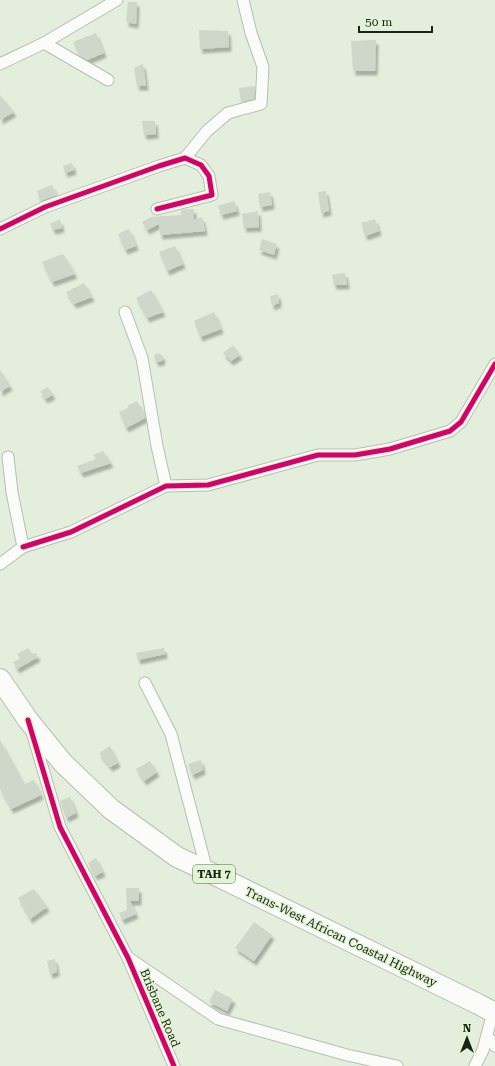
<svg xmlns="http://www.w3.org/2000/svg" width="495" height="1066" font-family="'Roboto Serif',serif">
<defs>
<filter id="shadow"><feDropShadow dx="2.5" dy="4.5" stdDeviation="1" flood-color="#0004"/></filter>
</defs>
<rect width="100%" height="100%" fill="#e3eedc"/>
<g fill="#ced7c9" filter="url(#shadow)">
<path d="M128,2H137L136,24L126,22Z"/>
<path d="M199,30L228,31L229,47L200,49Z"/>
<path d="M96,33L104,53L87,60L80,56L73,42Z"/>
<path d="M376,40L375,71H353L351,41Z"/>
<path d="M143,64L146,86H137L134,68Z"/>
<path d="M255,86L254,99L241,102L239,88Z"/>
<path d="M0,95L14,112L0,120Z"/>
<path d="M142,121H155L156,134L144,135Z"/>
<path d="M72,163L74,170L65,173L63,166Z"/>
<path d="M52,185L57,195L40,201L37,191Z"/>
<path d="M326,191L329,211L321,213L318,192Z"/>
<path d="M270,192L272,205L260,207L258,194Z"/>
<path d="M234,201L237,211L221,215L218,206Z"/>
<path d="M187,209H194V220L202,217L205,231L160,235L159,224L147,230L142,222L151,217L181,215V210Z"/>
<path d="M258,211L259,227L244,228L242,214Z"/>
<path d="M375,219L379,231L365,236L361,223Z"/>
<path d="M60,220L62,228L53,230L50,223Z"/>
<path d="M129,229L136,246L125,250L118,234Z"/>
<path d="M262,239L277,244L274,255L259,250Z"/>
<path d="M175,246L183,264L167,271L159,252Z"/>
<path d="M63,254L75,274L52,282L42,262Z"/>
<path d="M345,273L347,285H334L332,275Z"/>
<path d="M84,283L92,297L74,304L66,292Z"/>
<path d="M151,290L163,312L147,318L136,298Z"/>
<path d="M278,294L279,303L272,306L270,296Z"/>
<path d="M214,312L221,329L200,337L194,321Z"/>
<path d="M233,345L240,355L231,361L223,353Z"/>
<path d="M158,353L163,356L162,361L156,362L154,356Z"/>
<path d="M0,370L10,386L0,392Z"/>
<path d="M48,387L53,395L45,399L40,391Z"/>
<path d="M137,401L144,413L145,418L126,428L119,412L128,408L127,406Z"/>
<path d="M103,451L111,463L81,473L77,466L96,459L93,455Z"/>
<path d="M28,648L32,654L36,653L38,657L17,669L13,662L21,659L17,654Z"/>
<path d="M164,648L165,654L138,660L136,653Z"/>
<path d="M0,740L24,784L34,780L41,795L11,809L0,789Z"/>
<path d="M110,746L118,763L110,767L99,753Z"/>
<path d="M201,760L203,770L192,775L188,764Z"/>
<path d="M150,761L157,772L144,781L136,769Z"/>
<path d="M70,797L76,813L66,818L60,801Z"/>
<path d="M96,858L103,872L95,876L88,863Z"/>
<path d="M126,888H139V901H130L136,914L122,920L119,913L127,910Z"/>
<path d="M34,889L47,907L30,919L18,898Z"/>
<path d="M254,922L272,935L254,961L235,948Z"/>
<path d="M55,959L57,972L50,974L47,961Z"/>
<path d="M215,990L233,999L227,1011L209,1002Z"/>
</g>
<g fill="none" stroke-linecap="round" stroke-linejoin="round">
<g stroke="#b6bfb1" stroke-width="13">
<g id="street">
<path d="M44,43L108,80"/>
<path d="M0,64L44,43L117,0"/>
<path d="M185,158L207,131L228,113L261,104L263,67L251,33L243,0"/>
<path d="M0,229L45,207L159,166L185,158L201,165L209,176L212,195L157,209"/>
<path d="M125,312L142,358L157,446L166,486"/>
<path d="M23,547L71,532L166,486L208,485L318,455H355L390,449L450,431L461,422L495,364"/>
<path d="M0,564L23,547L12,492L8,457"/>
<path d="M145,683L171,734L207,871"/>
<path d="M32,732L60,827L128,958L174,1066"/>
<path d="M129,958L218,1019L347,1055L397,1066"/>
<path d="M487,1036L495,1046"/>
<path d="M475,1066L483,1050L493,1012"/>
</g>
</g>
<g stroke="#b6bfb1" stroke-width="22">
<path id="highway" d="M0,679L28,720L63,763L111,809L177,857L207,871L478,1004L495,1013"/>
</g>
<use href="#street" stroke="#fbfcfa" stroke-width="11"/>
<use href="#highway" stroke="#fbfcfa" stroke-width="20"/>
<g stroke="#e1f5d5" stroke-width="8">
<g id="cycleway">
<path d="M0,229L45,207L159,166L185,158L201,165L209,176L212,195L157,209"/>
<path d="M23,547L71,532L166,486L208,485L318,455H355L390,449L450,431L461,422L495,364"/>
<path d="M28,720L60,827L128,958L174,1066"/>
</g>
</g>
<use href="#cycleway" stroke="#d6006c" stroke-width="5"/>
</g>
<g text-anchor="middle" stroke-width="3" stroke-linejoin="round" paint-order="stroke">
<rect fill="#e1f5d5" stroke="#576250" stroke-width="1" x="193" y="865" width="42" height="18" rx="3"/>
<g font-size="11" font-weight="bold" fill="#1c2317">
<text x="214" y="878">TAH 7</text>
</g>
<g font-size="12" fill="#1c2317" stroke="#e1f5d5">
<text transform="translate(341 937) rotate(26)" y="4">Trans-West African Coastal Highway</text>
<text transform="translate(160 1008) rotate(67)" y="4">Brisbane Road</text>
</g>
</g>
<g transform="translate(467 1038)" stroke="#e1f5d5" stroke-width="3" paint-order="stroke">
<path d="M0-3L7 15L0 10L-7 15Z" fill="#1c2317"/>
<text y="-6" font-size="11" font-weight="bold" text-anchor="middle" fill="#1c2317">N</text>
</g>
<path d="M359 26v6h73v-6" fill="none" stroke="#1c2317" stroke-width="2"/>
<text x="365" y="26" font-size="12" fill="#1c2317" stroke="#e1f5d5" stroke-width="3" paint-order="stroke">50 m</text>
</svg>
